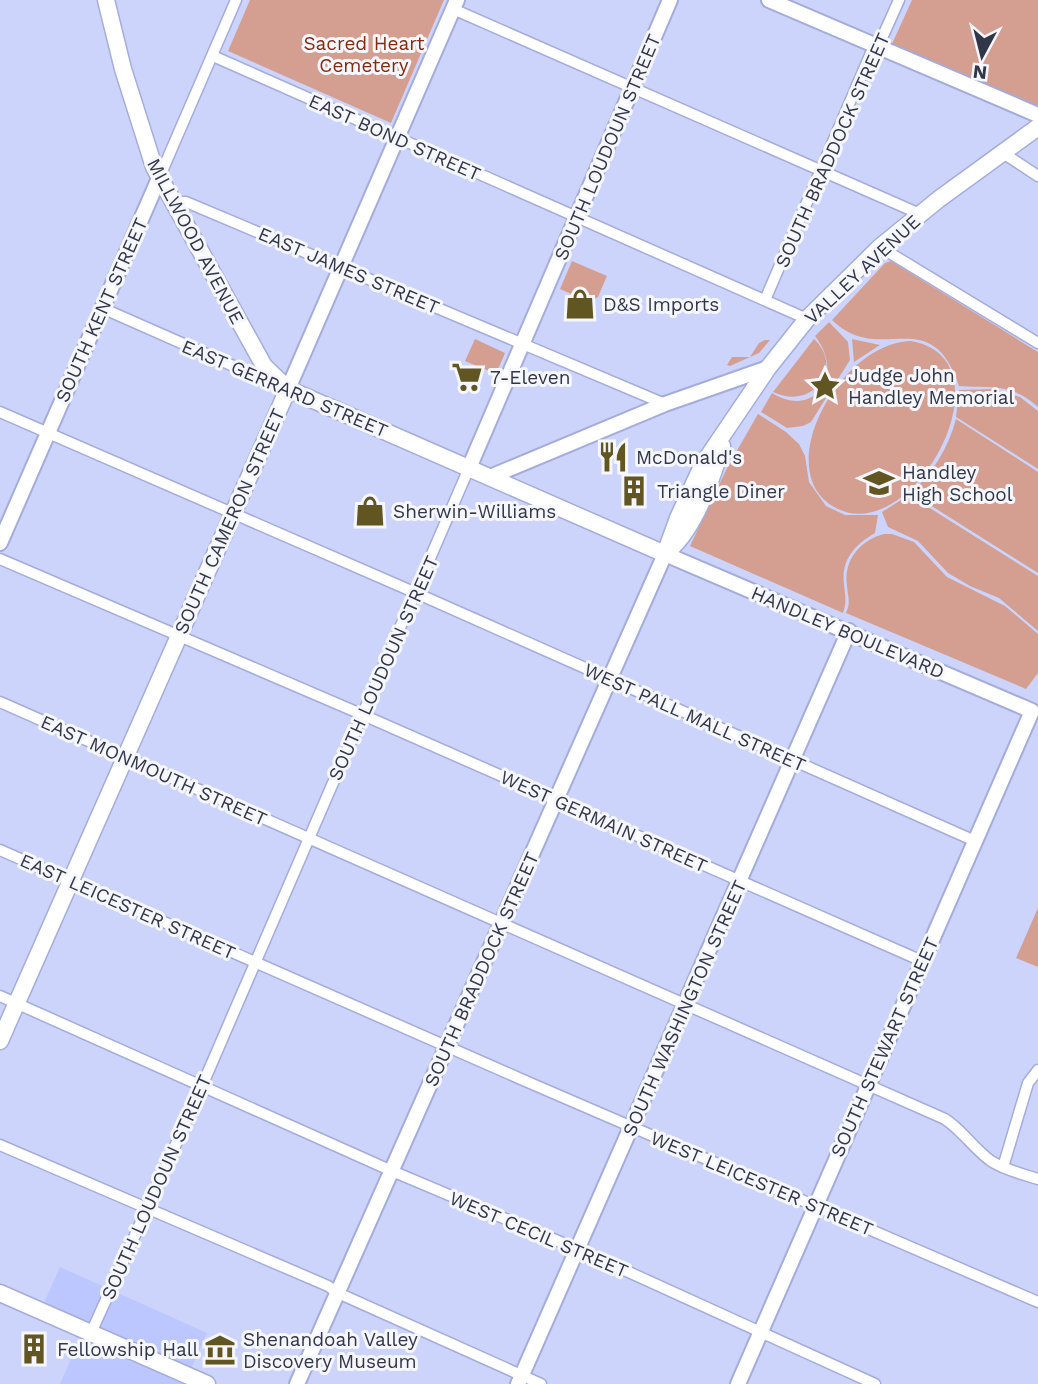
<svg xmlns="http://www.w3.org/2000/svg" width="1038" height="1384" font-family="'Work Sans',sans-serif">
<rect width="100%" height="100%" fill="#ccd4fc"/>
<path fill="#bcc7ff" d="M60,1267L207,1333L184,1384H60L86,1325L43,1305Z"/>
<g fill="#d49f90">
<path d="M250,0H444L391,123L228,51Z"/>
<path d="M912,0H1038V110L891,46Z"/>
<path d="M572,261L607,276L598,297L589,302L560,289Z"/>
<path d="M891,261L1038,352V407C1010,382 992,389 959,386C930,300 881,368 832,320L885,263Z"/>
<path d="M829,322L848,342L850,360L811,422L803,426L787,428L761,412L772,393C814,419 846,376 815,336Z"/>
<path d="M475,339L505,353L496,374L465,361Z"/>
<path d="M814,339C845,368 812,411 773,392Z"/>
<path d="M852,339L880,345L854,362Z"/>
<path d="M765,340H770L759,353L730,366L727,365L732,357H750L759,343Z"/>
<path d="M911,341C1015,359 913,549 836,508C768,473 840,342 911,341Z"/>
<path d="M994,389L1020,397L1038,411V469L956,417L959,390Z"/>
<path d="M758,414L786,432L799,444L805,456L809,482L826,506L845,515H878L875,533C855,545 841,559 844,584C845,595 847,602 843,613L690,546L727,468Z"/>
<path d="M956,419L1038,472V573L911,493C933,472 948,449 956,419Z"/>
<path d="M909,495L1038,576V631L999,598L970,586L948,573L918,541L888,527L882,512Z"/>
<path d="M884,534H892L914,542L947,577L1005,606L1038,634V673L1026,689L846,613C851,602 848,598 847,586C843,561 860,540 884,534Z"/>
<path d="M1038,908V967L1016,958Z"/>
</g>
<g fill="none" stroke-linecap="round" stroke-linejoin="round">
<g stroke="#a3acdc" stroke-width="13">
<g id="street">
<path d="M453,9L920,214"/>
<path d="M213,56L807,319"/>
<path d="M1003,153L1038,176"/>
<path d="M160,176L236,0"/>
<path d="M175,202H186L665,404"/>
<path d="M880,247L1038,343"/>
<path d="M765,300L871,53L878,47L899,0"/>
<path d="M102,308L281,387"/>
<path d="M0,412L416,593L975,841"/>
<path d="M0,559L354,711L922,961"/>
<path d="M0,702L945,1119C963,1131 974,1149 991,1161C1005,1170 1022,1174 1038,1179"/>
<path d="M0,850L530,1083L1038,1302"/>
<path d="M0,996L392,1171L589,1254L875,1384"/>
<path d="M0,1145L328,1286L338,1293L541,1384"/>
<path d="M1003,1167L1028,1083L1038,1070"/>
<path d="M91,1333L202,1086L469,468"/>
</g>
</g>
<g stroke="#a3acdc" stroke-width="18">
<g id="secondary">
<path d="M769,0L1038,115"/>
<path d="M288,389L457,0"/>
<path d="M469,468L670,0"/>
<path d="M490,477L665,404L768,368"/>
<path d="M0,543L160,176"/>
<path d="M297,1384L665,554L1032,711L738,1384"/>
<path d="M518,1384L849,631"/>
</g>
</g>
<g stroke="#a3acdc" stroke-width="19">
<g id="primary">
<path d="M106,0L123,69L154,167L264,366L288,389L665,554"/>
<path d="M669,550C695,528 712,478 722,446"/>
<path d="M665,554L678,518L703,464L768,368L807,319L880,247L939,199L1038,127"/>
<path d="M0,1041L288,389"/>
<path d="M0,1293L207,1384"/>
</g>
</g>
<use href="#street" stroke="#fff" stroke-width="10"/>
<use href="#secondary" stroke="#fff" stroke-width="14"/>
<use href="#primary" stroke="#fff" stroke-width="16"/>
</g>
<defs>
<g id="shop-bare" transform="scale(2.415)"><path d="M-5-2.5h2.3a2.7 3.5 0 0 1 5.4 0H5L5.5 6h-11ZM-1.5-2.5h3a1.5 2.3 0 0 0-3 0Z" fill="#615522" stroke="#f6f7fc" stroke-width="2.5" paint-order="stroke"/></g>
<g id="supermarket-bare" transform="scale(2.415)"><path d="M-6-5.5h2.5l.6 2H6L4.5 2H-2.5L-4.4-4H-6ZM-1.5 3.2a1.3 1.3 0 1 0 .1 0ZM3 3.2a1.3 1.3 0 1 0 .1 0Z" fill="#615522" stroke="#f6f7fc" stroke-width="2.5" paint-order="stroke"/></g>
<g id="sight-bare" transform="scale(2.415)"><path d="M0-6L1.8-2.2L6-1.7L2.9 1.2L3.7 5.4L0 3.3L-3.7 5.4L-2.9 1.2L-6-1.7L-1.8-2.2Z" fill="#615522" stroke="#f6f7fc" stroke-width="2.5" paint-order="stroke"/></g>
<g id="restaurant-bare" transform="scale(2.415)"><path d="M-5-6h1v4h1v-4h1v4h1v-4h1v5L-1.5 .5V6h-2V.5L-5-1ZM5-6V6H3V1.5H1.5Q1.5-4 5-6Z" fill="#615522" stroke="#f6f7fc" stroke-width="2.5" paint-order="stroke"/></g>
<g id="school-bare" transform="scale(2.415)"><path d="M0-5L7-2L0 1L-7-2ZM-4 1L0 2.5L4 1V4Q0 6-4 4Z" fill="#615522" stroke="#f6f7fc" stroke-width="2.5" paint-order="stroke"/></g>
<g id="building-bare" transform="scale(2.415)"><path d="M-4-6H4V6H1V3H-1V6H-4ZM-2.5-4.3h1.7v1.8h-1.7ZM.8-4.3h1.7v1.8H.8ZM-2.5-1h1.7V.8h-1.7ZM.8-1h1.7V.8H.8Z" fill="#615522" stroke="#f6f7fc" stroke-width="2.5" paint-order="stroke"/></g>
<g id="museum-bare" transform="scale(2.415)"><path d="M0-6L6-3V-2H-6V-3ZM-5-1h2V3h-2ZM-1-1h2V3h-2ZM3-1h2V3H3ZM-6 4H6V6H-6Z" fill="#615522" stroke="#f6f7fc" stroke-width="2.5" paint-order="stroke"/></g>
</defs>
<g fill-rule="evenodd">
<use href="#shop-bare" x="580" y="304"/>
<use href="#supermarket-bare" x="467" y="377"/>
<use href="#sight-bare" x="825" y="386"/>
<use href="#restaurant-bare" x="613" y="457"/>
<use href="#school-bare" x="879" y="483"/>
<use href="#building-bare" x="634" y="491"/>
<use href="#shop-bare" x="370" y="511"/>
<use href="#building-bare" x="34" y="1349"/>
<use href="#museum-bare" x="220" y="1350"/>
</g>
<g text-anchor="middle" stroke-width="6" stroke-linejoin="round" paint-order="stroke">
<g font-size="19" fill="#86290d" stroke="#f6f7fc">
<text x="364" y="50">Sacred Heart<tspan x="364" dy="22">Cemetery</tspan></text>
</g>
<g font-size="19" fill="#323649" stroke="#f6f7fc">
<text transform="translate(395 137) rotate(24)" y="7">EAST BOND STREET</text>
<text transform="translate(607 147) rotate(-67)" y="7">SOUTH LOUDOUN STREET</text>
<text transform="translate(832 150) rotate(-66)" y="7">SOUTH BRADDOCK STREET</text>
<text transform="translate(196 241) rotate(62)" y="7">MILLWOOD AVENUE</text>
<text transform="translate(862 269) rotate(-43)" y="7">VALLEY AVENUE</text>
<text transform="translate(349 270) rotate(23)" y="7">EAST JAMES STREET</text>
<text transform="translate(101 310) rotate(-66)" y="7">SOUTH KENT STREET</text>
<text transform="translate(285 388) rotate(23)" y="7">EAST GERRARD STREET</text>
<text transform="translate(229 521) rotate(-66)" y="7">SOUTH CAMERON STREET</text>
<text transform="translate(848 632) rotate(23)" y="7">HANDLEY BOULEVARD</text>
<text transform="translate(383 668) rotate(-66)" y="7">SOUTH LOUDOUN STREET</text>
<text transform="translate(695 717) rotate(24)" y="7">WEST PALL MALL STREET</text>
<text transform="translate(154 770) rotate(24)" y="7">EAST MONMOUTH STREET</text>
<text transform="translate(604 821) rotate(24)" y="7">WEST GERMAIN STREET</text>
<text transform="translate(128 906) rotate(24)" y="7">EAST LEICESTER STREET</text>
<text transform="translate(481 969) rotate(-66)" y="7">SOUTH BRADDOCK STREET</text>
<text transform="translate(684 1008) rotate(-66)" y="7">SOUTH WASHINGTON STREET</text>
<text transform="translate(884 1047) rotate(-66)" y="7">SOUTH STEWART STREET</text>
<text transform="translate(762 1183) rotate(23)" y="7">WEST LEICESTER STREET</text>
<text transform="translate(156 1187) rotate(-66)" y="7">SOUTH LOUDOUN STREET</text>
<text transform="translate(539 1234) rotate(23)" y="7">WEST CECIL STREET</text>
</g>
<g font-size="19" fill="#323649" stroke="#f6f7fc" text-anchor="start">
<text x="603" y="311">D&amp;S Imports</text>
<text x="848" y="382">Judge John<tspan x="848" dy="22">Handley Memorial</tspan></text>
<text x="490" y="384">7-Eleven</text>
<text x="636" y="464">McDonald's</text>
<text x="902" y="479">Handley<tspan x="902" dy="22">High School</tspan></text>
<text x="657" y="498">Triangle Diner</text>
<text x="393" y="518">Sherwin-Williams</text>
<text x="243" y="1346">Shenandoah Valley<tspan x="243" dy="22">Discovery Museum</tspan></text>
<text x="57" y="1356">Fellowship Hall</text>
</g>
</g>
<g transform="translate(982 56) rotate(187)" stroke="#f6f7fc" stroke-width="5" paint-order="stroke">
<path d="M0-5L12 26L0 18L-12 26Z" fill="#323649"/>
<text y="-10" font-size="19" font-weight="bold" text-anchor="middle" fill="#323649">N</text>
</g>
</svg>
